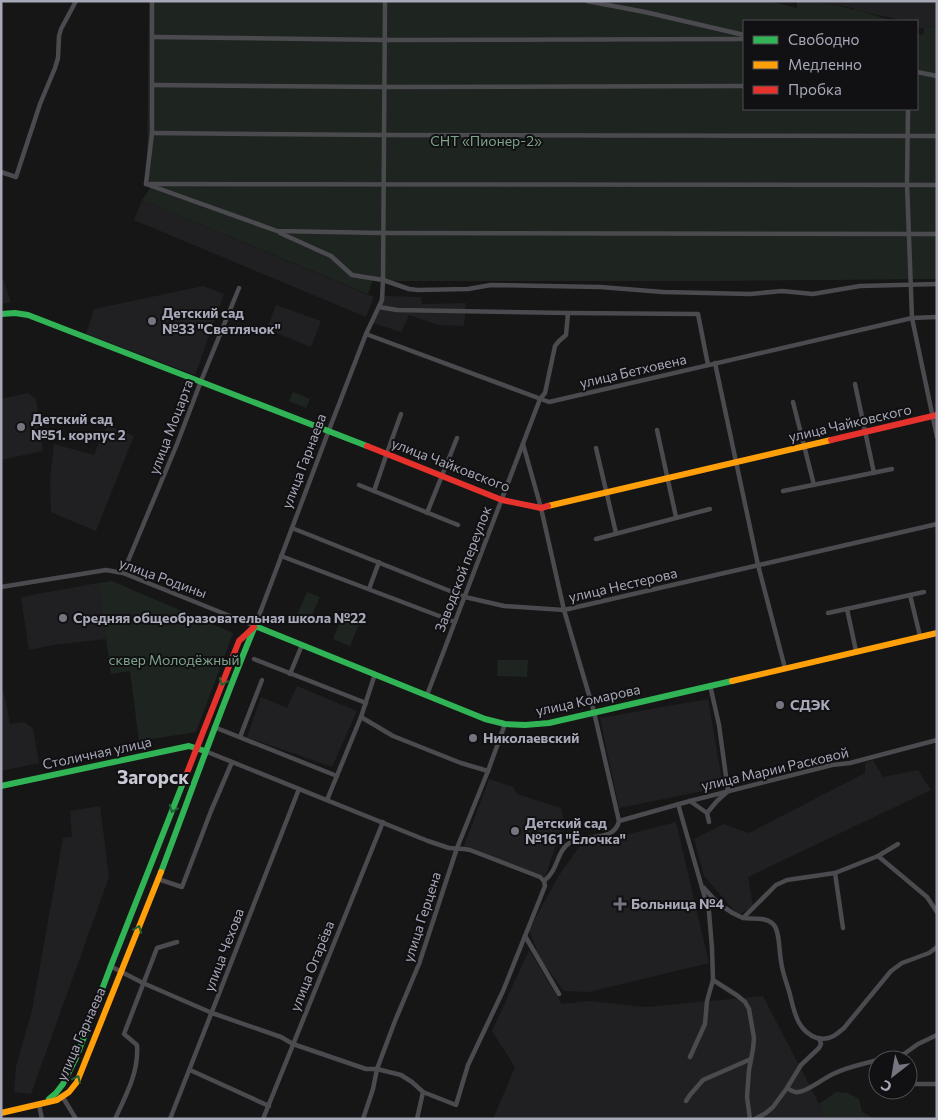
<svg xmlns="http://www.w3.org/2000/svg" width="938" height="1120" font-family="Commissioner,sans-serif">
<rect width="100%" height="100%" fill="#161616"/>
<g fill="#202022">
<path d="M811,1H937V28L925,26L924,29L917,27V21H906L859,11L852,8Z"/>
<path d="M142,200L374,297L366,317L134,220Z"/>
<path d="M1,273L11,302L1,304Z"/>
<path d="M203,286L224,294L195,375L86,334L94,309Z"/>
<path d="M383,296L421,297L422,304L466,303L464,326L439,325L409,315L401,332L373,323Z"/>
<path d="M276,305L321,321L311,347L267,329Z"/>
<path d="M28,393L36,399L43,451L1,460V399Z"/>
<path d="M107,425L134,436L96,531L51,512L50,480L54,444L94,455Z"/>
<path d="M98,583L106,639L53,645L29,650L21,597Z"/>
<path d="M297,686L357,711L332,767L247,737L261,697L287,708Z"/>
<path d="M1,691L4,692L10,724L24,722L33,728L39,763L1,771Z"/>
<path d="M708,699L723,787L619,808L600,718Z"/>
<path d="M873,760L883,777L918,770L931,790L748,877L753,907L738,915L704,876L694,839L723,824L749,833L865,773V763Z"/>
<path d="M489,779L513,787L517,794L561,808L564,821L545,877L464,846Z"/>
<path d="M100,806L109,877L31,1094L14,1092L16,1067L32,1010L63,838L72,837L70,811Z"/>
<path d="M676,822L709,963L589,992L564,991L540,959L529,930L558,877L579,847Z"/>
<path d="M529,950L562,1004L590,1001L646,1007L763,996L827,1119H493L515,1067L492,1031Z"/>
</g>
<g fill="#1e2520">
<path d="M149,1H769L797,8V1C831,1 862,12 894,21H744V109H917V34L923,35L925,26L937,28V279L712,281H392L374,277L368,294L142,200L151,187L147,178Z"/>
<path d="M293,392L310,399L306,408L289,401Z"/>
<path d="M112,581L233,633L196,732L139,741L130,671L111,674L98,583Z"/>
<path d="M307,592L320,597L308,624L295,619Z"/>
<path d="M345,610L362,617L350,646L333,639Z"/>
<path d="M498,660H528L527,677L497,676Z"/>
<path d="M836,1092L848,1093L859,1099L862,1112L875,1119H827L819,1104Z"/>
</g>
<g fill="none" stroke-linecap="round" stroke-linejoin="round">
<g stroke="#4a4a4f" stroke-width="4.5">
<path d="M587,1L645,12L744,35"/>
<path d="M152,37L384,40L744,39"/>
<path d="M917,72L937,76"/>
<path d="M152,85L383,87L744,86"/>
<path d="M908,109L907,184L912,318L937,437"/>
<path d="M152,133L384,135L937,136"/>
<path d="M1,172L16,177L40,104L55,68L58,58L59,36L61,29L76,1"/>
<path d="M146,184L277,231L383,233L937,234"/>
<path d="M146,184L152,133V1"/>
<path d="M150,184L937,185"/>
<path d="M280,233L331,256L352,275L383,280L409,289L418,290L468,289L491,285L600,287L663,292L750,294L782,291L813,294L860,286L937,284"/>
<path d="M379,307L397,310L568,313L698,314L708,365"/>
<path d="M366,334L549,402L912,318L937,317"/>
<path d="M715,363L758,565L785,668"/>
<path d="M855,384L874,473"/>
<path d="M793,402L814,485"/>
<path d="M657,430L676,517"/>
<path d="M523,444L541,508L564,610L594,712L619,821C615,842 586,834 571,842C556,850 559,870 544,881"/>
<path d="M596,448L616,533"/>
<path d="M359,485L458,525"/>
<path d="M374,491L387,453L401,414"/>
<path d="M783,491L892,469"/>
<path d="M427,513L457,438"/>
<path d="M292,528L465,597L504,606L564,610L937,524"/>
<path d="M596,539L710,509"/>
<path d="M281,556L455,622"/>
<path d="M123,573L177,444L201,381L239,288"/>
<path d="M1,587L106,570L123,573L255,626L329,430L366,334L382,300L383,280L385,1"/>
<path d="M369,589L379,562"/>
<path d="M910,595L920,636"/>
<path d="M847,609L856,651"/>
<path d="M828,613L924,592"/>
<path d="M254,659L366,703"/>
<path d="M290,674L302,645"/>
<path d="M427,695L540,399L545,393L555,346L559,341L566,335L568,313"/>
<path d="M361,717L393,736L461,763L488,771"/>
<path d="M214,727L337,776"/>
<path d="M240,737L262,680"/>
<path d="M205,751L428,841L449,848L464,849L470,850L540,877L544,881L545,886L525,936L559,994"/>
<path d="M327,800L361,717L375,674"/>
<path d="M690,801L707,813"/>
<path d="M678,804L709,912L712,948L713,980L738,996L745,1002L749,1009L754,1038L753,1049L749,1070L747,1097L750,1119"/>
<path d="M619,821L690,801L832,765L850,763L937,740"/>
<path d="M709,822L707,813L717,801L728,791L719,725L710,685"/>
<path d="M878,856L898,844"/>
<path d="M835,873L843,928"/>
<path d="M158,879L182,887L211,811L232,762"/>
<path d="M704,888C715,902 726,911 743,918"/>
<path d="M937,912L927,897L878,856L835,873L787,880L776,885L743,918C753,919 766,917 773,924C780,930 779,952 781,961C782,971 786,981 789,991C794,1009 796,1031 817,1038C829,1041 836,1035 844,1028L891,971L902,963L929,953L937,947"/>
<path d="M110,966L143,983L212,1013L281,1037L293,1044L366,1069H377L401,1075L412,1082L423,1092L456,1105L468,1065L503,991L525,936"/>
<path d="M690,1057L705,1024L707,1001L713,980"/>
<path d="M879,1060L904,1054L918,1044L937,1035"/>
<path d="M190,1070L269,1106"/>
<path d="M908,1073L910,1077L915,1083"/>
<path d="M908,1082L916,1084H937"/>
<path d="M787,1088C790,1090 794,1093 798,1092C807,1092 824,1078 833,1074C847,1067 863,1064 878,1060"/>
<path d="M62,1096L76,1119"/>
<path d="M686,1101L690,1095L703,1080L751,1059"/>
<path d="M39,1105L42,1119"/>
<path d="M115,1119C126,1095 139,1072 137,1045L124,1034L157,948L177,942"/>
<path d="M170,1119L299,789"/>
<path d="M263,1119L383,822"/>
<path d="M363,1119L373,1089L377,1069L395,1021L419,964L457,848L488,771L505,724"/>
<path d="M417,1119L423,1092"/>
<path d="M755,1119L766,1113L773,1107L787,1088L801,1065L819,1048L821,1044L819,1038"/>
</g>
<g stroke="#30b455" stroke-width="6">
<path d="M1,314L15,313L28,315L367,446"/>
<path d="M255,626L485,719L505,724L525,725L549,723L732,681"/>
<path d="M1,786L189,746L205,751"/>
<path d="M161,872C192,790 221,707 255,626"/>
<path d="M49,1099L56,1093L63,1084L76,1058L112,963L183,783"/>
</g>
<g stroke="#ff9f0a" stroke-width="6">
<path d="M548,506L831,440"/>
<path d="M732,681L937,633"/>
<path d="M1,1113L57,1100L69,1092L77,1082L161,872"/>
</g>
<g stroke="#e5322d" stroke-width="6">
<path d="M831,440L937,415"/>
<path d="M367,446L502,500L541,508L548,506"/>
<path d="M183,783L239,641L254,627"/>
</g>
</g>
<defs><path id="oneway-chevron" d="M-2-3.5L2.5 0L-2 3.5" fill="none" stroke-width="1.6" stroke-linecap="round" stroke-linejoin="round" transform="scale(1.25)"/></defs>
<g stroke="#206234">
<use href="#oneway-chevron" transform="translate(223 682) rotate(111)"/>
<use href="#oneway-chevron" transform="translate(173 809) rotate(112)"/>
<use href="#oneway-chevron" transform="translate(138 929) rotate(-69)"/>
<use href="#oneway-chevron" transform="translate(77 1079) rotate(-64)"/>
</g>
<g fill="#74757f" stroke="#111012" stroke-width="2">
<circle cx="152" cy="321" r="5"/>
<circle cx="21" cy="427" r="5"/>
<circle cx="63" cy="618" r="5"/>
<circle cx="780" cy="705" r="5"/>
<circle cx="473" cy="738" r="5"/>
<circle cx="515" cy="831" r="5"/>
<path d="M617.5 896.5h5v5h5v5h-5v5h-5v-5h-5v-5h5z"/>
</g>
<g text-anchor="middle" stroke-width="4" stroke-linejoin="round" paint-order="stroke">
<g font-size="14" fill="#7da389" stroke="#111012">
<text x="486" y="146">СНТ «Пионер-2»</text>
<text x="174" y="665">сквер Молодёжный</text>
</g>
<g font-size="14" font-weight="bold" fill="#a7a8b8" stroke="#111012" text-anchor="start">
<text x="162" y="318">Детский сад<tspan x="162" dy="16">№33 "Светлячок"</tspan></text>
<text x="31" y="424">Детский сад<tspan x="31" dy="16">№51. корпус 2</tspan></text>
<text x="73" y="623">Средняя общеобразовательная школа №22</text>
<text x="790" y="710">СДЭК</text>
<text x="483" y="743">Николаевский</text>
<text x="525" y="828">Детский сад<tspan x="525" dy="16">№161 "Ёлочка"</tspan></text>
<text x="631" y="909">Больница №4</text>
</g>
<g font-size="14" fill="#a7a8b8" stroke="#111012">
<text transform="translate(633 371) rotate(-13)" y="5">улица Бетховена</text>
<text transform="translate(850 423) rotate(-13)" y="5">улица Чайковского</text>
<text transform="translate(171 427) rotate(-69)" y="5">улица Моцарта</text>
<text transform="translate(304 461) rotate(-69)" y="5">улица Гарнаева</text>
<text transform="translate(451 465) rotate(21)" y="5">улица Чайковского</text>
<text transform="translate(463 569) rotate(-69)" y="5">Заводской переулок</text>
<text transform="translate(163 578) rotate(20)" y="5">улица Родины</text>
<text transform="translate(623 585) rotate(-13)" y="5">улица Нестерова</text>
<text transform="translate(588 700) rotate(-12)" y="5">улица Комарова</text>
<text transform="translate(97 753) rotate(-12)" y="5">Столичная улица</text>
<text transform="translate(775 769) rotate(-13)" y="5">улица Марии Расковой</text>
<text transform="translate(422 917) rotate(-72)" y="5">улица Герцена</text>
<text transform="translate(224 950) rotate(-69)" y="5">улица Чехова</text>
<text transform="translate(312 966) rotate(-68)" y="5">улица Огарёва</text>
<text transform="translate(81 1034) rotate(-66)" y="5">улица Гарнаева</text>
</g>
<g font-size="19" font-weight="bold" fill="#c8c8d4" stroke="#111012">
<text x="153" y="784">Загорск</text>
</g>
</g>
<rect width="938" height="1120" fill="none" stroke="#a7a8b8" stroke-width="5"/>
<rect x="743" y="20" width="175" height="90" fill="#111012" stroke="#4d4d54"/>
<rect x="753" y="36" width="25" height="8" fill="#30b455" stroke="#4d4d54"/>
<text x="788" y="45" font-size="15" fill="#a7a8b8">Свободно</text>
<rect x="753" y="61" width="25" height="8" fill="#ff9f0a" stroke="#4d4d54"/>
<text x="788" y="70" font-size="15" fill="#a7a8b8">Медленно</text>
<rect x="753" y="86" width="25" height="8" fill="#e5322d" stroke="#4d4d54"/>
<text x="788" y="95" font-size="15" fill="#a7a8b8">Пробка</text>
<g transform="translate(893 1075) rotate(211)"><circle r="24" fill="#111012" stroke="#4d4d54"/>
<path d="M0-4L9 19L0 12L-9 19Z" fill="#74757f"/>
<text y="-8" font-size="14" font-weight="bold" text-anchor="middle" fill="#a7a8b8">С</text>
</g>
</svg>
